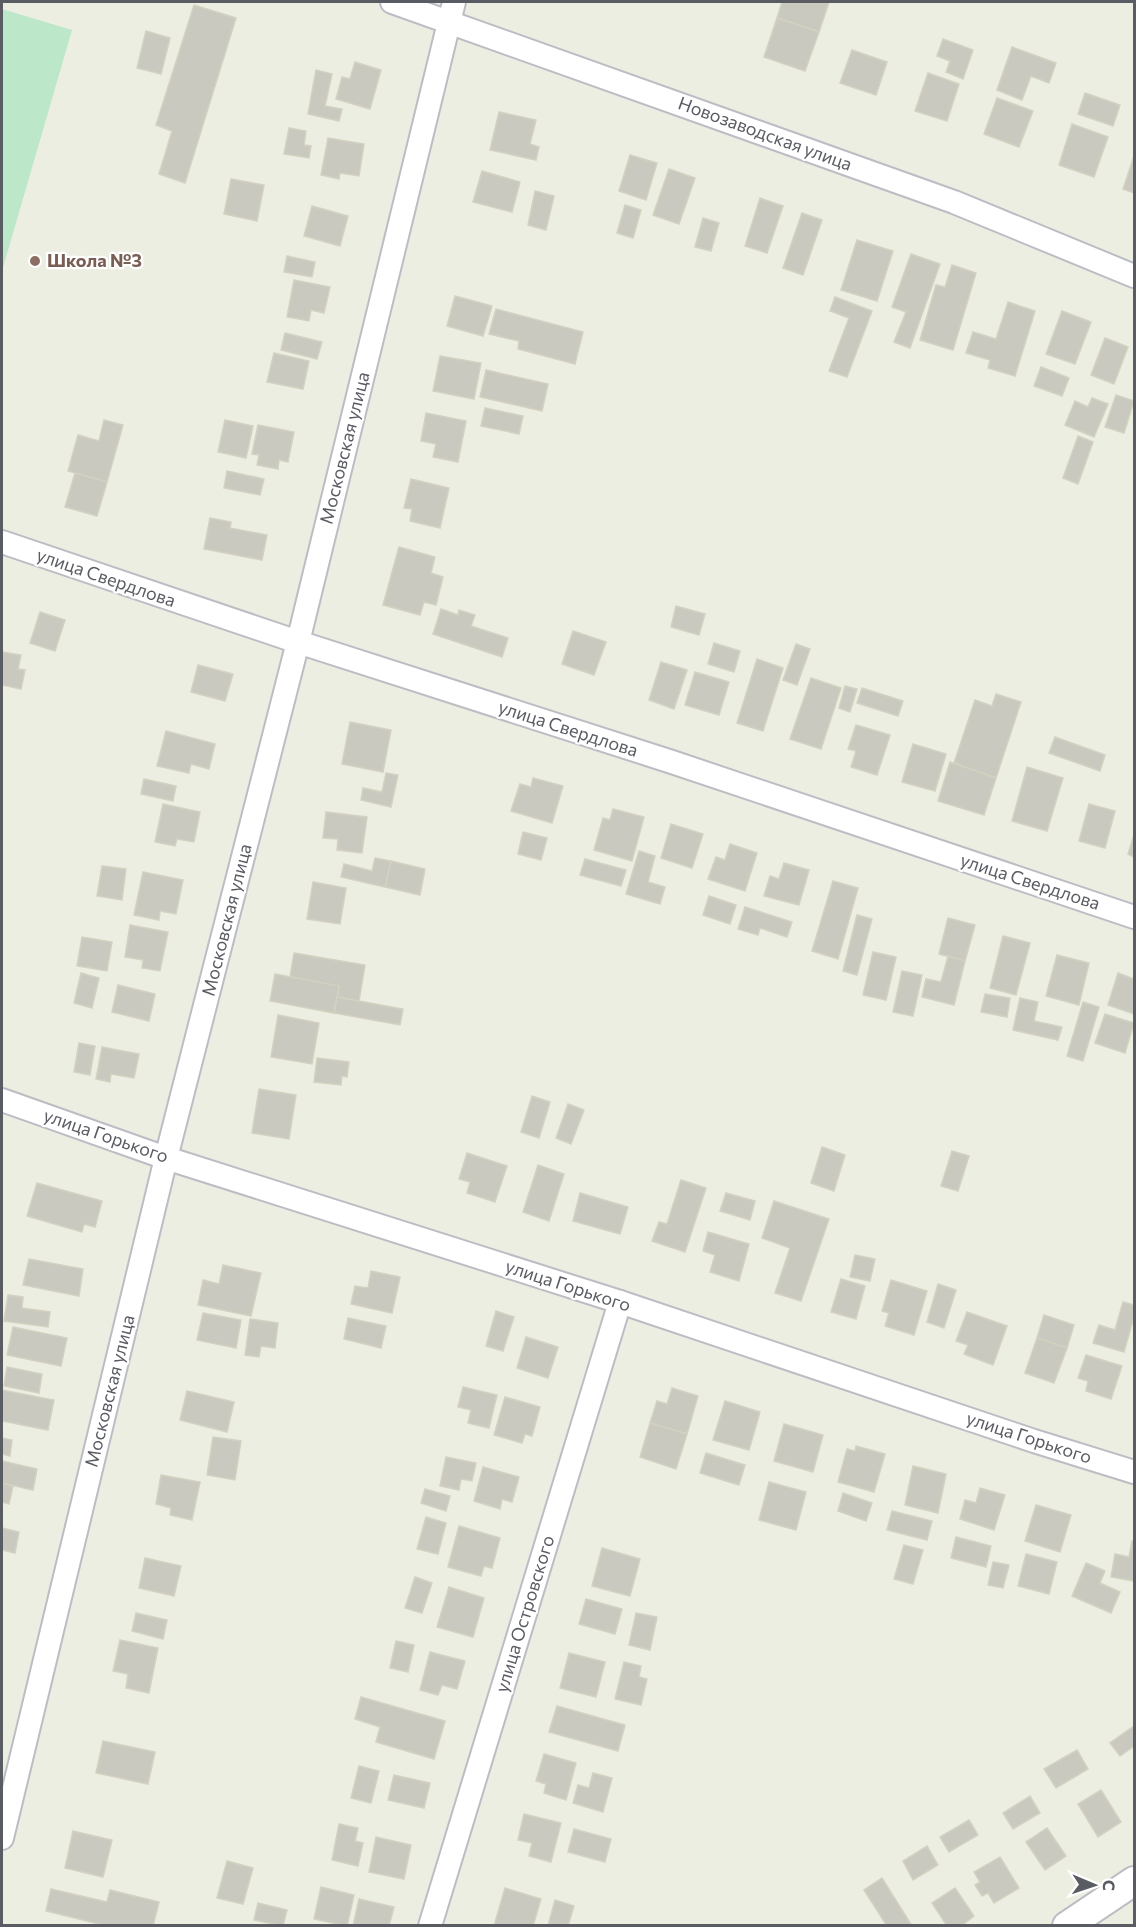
<svg xmlns="http://www.w3.org/2000/svg" width="1136" height="1927" font-family="Commissioner,sans-serif">
<rect width="100%" height="100%" fill="#edeee2"/>
<path fill="#bce7c8" d="M2,9L72,30L2,271Z"/>
<g fill="#c9c9bf" stroke="#d3d2c0" stroke-width="1.5">
<path d="M782,2H829L819,32L777,18Z"/>
<path d="M194,5L236,18L185,183L159,174L172,131L156,125Z"/>
<path d="M777,18L819,32L805,71L764,57Z"/>
<path d="M146,31L170,38L161,74L137,68Z"/>
<path d="M943,39L973,50L963,79L946,72L950,61L937,56Z"/>
<path d="M1012,47L1056,63L1049,83L1031,76L1022,100L997,90Z"/>
<path d="M852,50L887,62L876,95L840,83Z"/>
<path d="M355,62L381,70L370,109L336,99L342,77L350,79Z"/>
<path d="M316,70L332,74L325,106L342,109L339,121L308,114Z"/>
<path d="M928,73L959,84L947,121L915,111Z"/>
<path d="M1085,93L1120,105L1113,126L1078,114Z"/>
<path d="M997,98L1033,111L1019,147L984,134Z"/>
<path d="M499,112L536,120L530,144L539,147L536,160L490,150Z"/>
<path d="M1072,124L1108,137L1094,177L1059,165Z"/>
<path d="M289,128L306,131L304,145L311,146L309,158L284,154Z"/>
<path d="M328,138L364,144L359,176L340,173L339,179L321,175Z"/>
<path d="M630,155L657,163L646,200L619,191Z"/>
<path d="M1134,156V193L1123,189Z"/>
<path d="M669,169L695,178L679,224L653,215Z"/>
<path d="M482,171L520,182L512,212L473,202Z"/>
<path d="M231,179L264,185L257,221L224,214Z"/>
<path d="M535,191L554,196L546,230L528,225Z"/>
<path d="M760,198L783,206L767,253L745,246Z"/>
<path d="M625,205L641,210L633,238L617,233Z"/>
<path d="M312,206L348,216L340,246L304,236Z"/>
<path d="M802,213L822,220L803,275L783,268Z"/>
<path d="M703,218L719,223L711,251L695,247Z"/>
<path d="M857,240L893,251L877,301L841,290Z"/>
<path d="M911,254L940,264L910,348L894,342L906,312L892,307Z"/>
<path d="M287,256L315,262L312,277L284,272Z"/>
<path d="M952,265L976,273L953,350L920,340L936,285L945,287Z"/>
<path d="M294,280L330,287L324,313L311,310L309,321L287,317Z"/>
<path d="M455,296L492,306L483,336L447,326Z"/>
<path d="M835,297L872,311L847,377L829,371L849,318L830,311Z"/>
<path d="M1008,302L1035,311L1015,376L988,368L990,360L966,353L973,332L996,339Z"/>
<path d="M496,309L583,332L575,364L518,349L519,341L489,334Z"/>
<path d="M1062,311L1091,322L1075,364L1046,354Z"/>
<path d="M285,333L322,342L317,359L281,350Z"/>
<path d="M1105,338L1128,347L1114,384L1091,375Z"/>
<path d="M274,353L309,361L303,389L267,382Z"/>
<path d="M440,356L481,363L474,399L433,391Z"/>
<path d="M1041,367L1069,378L1062,396L1034,386Z"/>
<path d="M486,370L548,384L542,411L480,397Z"/>
<path d="M1116,395L1134,401L1124,433L1105,427Z"/>
<path d="M1092,398L1108,404L1094,437L1065,425L1075,401L1088,407Z"/>
<path d="M485,408L523,416L519,434L481,426Z"/>
<path d="M426,413L466,421L458,462L433,457L436,444L421,441Z"/>
<path d="M104,420L123,425L107,482L68,471L78,435L99,441Z"/>
<path d="M225,420L253,426L246,458L218,452Z"/>
<path d="M258,425L294,432L288,462L279,460L278,469L257,465L259,455L252,454Z"/>
<path d="M1078,436L1093,442L1078,484L1063,478Z"/>
<path d="M227,471L264,479L260,495L224,488Z"/>
<path d="M75,473L107,482L97,516L65,507Z"/>
<path d="M411,479L449,488L440,528L410,521L412,509L404,508Z"/>
<path d="M210,518L231,522L230,528L267,535L262,560L204,549Z"/>
<path d="M399,547L435,557L431,573L443,577L436,605L424,602L420,615L383,605Z"/>
<path d="M676,606L705,614L699,635L671,627Z"/>
<path d="M441,609L458,615L459,610L475,615L471,626L508,638L502,657L433,634Z"/>
<path d="M40,612L65,620L55,651L30,643Z"/>
<path d="M573,631L606,642L594,675L562,664Z"/>
<path d="M714,643L740,651L734,672L708,664Z"/>
<path d="M796,644L810,649L797,685L783,680Z"/>
<path d="M2,652L21,655L18,669L25,670L21,689L2,685Z"/>
<path d="M757,659L783,668L763,731L737,723Z"/>
<path d="M661,662L687,670L674,709L649,700Z"/>
<path d="M198,665L233,674L225,701L191,692Z"/>
<path d="M695,672L729,682L719,715L685,705Z"/>
<path d="M811,678L841,688L821,749L790,739Z"/>
<path d="M845,686L857,689L850,712L839,708Z"/>
<path d="M862,688L903,701L898,716L857,703Z"/>
<path d="M996,694L1021,702L996,778L954,763L975,700L992,706Z"/>
<path d="M350,722L391,730L383,772L342,764Z"/>
<path d="M856,725L890,735L877,775L851,767L856,751L848,749Z"/>
<path d="M166,731L215,744L209,769L191,764L189,773L157,766Z"/>
<path d="M1055,737L1105,755L1100,771L1049,753Z"/>
<path d="M913,744L946,754L935,791L902,782Z"/>
<path d="M950,762L996,778L984,815L938,801Z"/>
<path d="M1027,767L1063,778L1047,831L1012,821Z"/>
<path d="M386,773L398,775L391,807L361,800L363,788L382,792Z"/>
<path d="M533,778L563,786L552,823L511,811L520,784L531,787Z"/>
<path d="M144,779L176,786L173,801L141,794Z"/>
<path d="M163,804L200,812L194,842L177,839L175,846L155,842Z"/>
<path d="M1089,804L1115,811L1105,848L1079,841Z"/>
<path d="M613,809L644,817L632,861L594,850L603,818L610,820Z"/>
<path d="M326,812L367,817L362,853L337,850L338,839L323,838Z"/>
<path d="M671,824L703,834L692,868L661,858Z"/>
<path d="M523,832L547,838L541,860L518,854Z"/>
<path d="M1134,835V857L1128,854Z"/>
<path d="M730,844L757,853L745,891L708,879L716,857L725,860Z"/>
<path d="M639,851L655,856L648,882L665,887L660,904L626,894Z"/>
<path d="M375,858L391,861L385,887L341,877L344,864L372,871Z"/>
<path d="M585,859L626,870L621,886L580,875Z"/>
<path d="M391,861L425,869L420,895L385,887Z"/>
<path d="M784,863L809,870L799,905L764,896L770,876L779,879Z"/>
<path d="M102,866L126,869L122,900L97,896Z"/>
<path d="M143,872L183,880L176,914L160,911L159,920L134,915Z"/>
<path d="M833,881L858,888L838,959L812,951Z"/>
<path d="M313,882L346,888L340,924L307,919Z"/>
<path d="M709,896L736,905L730,924L703,915Z"/>
<path d="M745,907L792,922L787,937L760,928L758,935L738,929Z"/>
<path d="M857,915L872,919L857,975L843,971Z"/>
<path d="M948,918L975,925L965,961L939,954Z"/>
<path d="M130,925L168,932L160,971L142,968L143,960L125,957Z"/>
<path d="M1003,936L1030,943L1016,995L990,988Z"/>
<path d="M82,937L112,942L107,971L77,966Z"/>
<path d="M873,952L896,957L886,1000L863,995Z"/>
<path d="M294,953L365,965L359,1001L337,997L339,986L290,977Z"/>
<path d="M1057,955L1089,963L1079,1005L1046,996Z"/>
<path d="M948,956L965,961L954,1005L922,997L926,979L941,982Z"/>
<path d="M902,971L922,975L913,1016L893,1012Z"/>
<path d="M81,973L99,978L92,1008L74,1003Z"/>
<path d="M1118,973L1134,979V1014L1108,1005Z"/>
<path d="M275,974L339,986L334,1013L270,1001Z"/>
<path d="M118,985L155,994L149,1021L112,1012Z"/>
<path d="M985,994L1010,998L1007,1017L981,1012Z"/>
<path d="M337,997L403,1009L400,1025L334,1013Z"/>
<path d="M1020,998L1038,1002L1034,1021L1062,1027L1058,1040L1013,1030Z"/>
<path d="M1083,1002L1099,1007L1083,1061L1067,1056Z"/>
<path d="M1105,1014L1134,1023L1125,1053L1095,1043Z"/>
<path d="M278,1015L319,1023L312,1064L271,1057Z"/>
<path d="M79,1043L95,1046L90,1075L74,1072Z"/>
<path d="M102,1047L139,1054L134,1078L111,1074L110,1082L96,1079Z"/>
<path d="M317,1058L349,1062L347,1077L342,1076L341,1085L314,1082Z"/>
<path d="M259,1089L296,1095L289,1139L252,1133Z"/>
<path d="M532,1096L550,1102L539,1138L521,1132Z"/>
<path d="M568,1104L584,1110L571,1144L556,1138Z"/>
<path d="M822,1147L845,1155L834,1191L811,1183Z"/>
<path d="M952,1151L969,1156L958,1191L941,1186Z"/>
<path d="M467,1153L507,1166L495,1202L467,1193L470,1182L459,1179Z"/>
<path d="M538,1165L564,1174L549,1221L523,1212Z"/>
<path d="M681,1180L706,1188L685,1252L652,1241L659,1222L667,1224Z"/>
<path d="M37,1183L102,1201L95,1227L84,1224L82,1232L27,1216Z"/>
<path d="M580,1193L628,1207L620,1234L573,1221Z"/>
<path d="M726,1193L755,1201L750,1220L720,1211Z"/>
<path d="M774,1201L829,1219L801,1301L775,1293L790,1248L762,1238Z"/>
<path d="M708,1232L749,1244L739,1281L710,1272L715,1255L703,1251Z"/>
<path d="M855,1255L875,1259L870,1281L850,1277Z"/>
<path d="M29,1259L83,1269L79,1296L23,1285Z"/>
<path d="M223,1265L261,1273L251,1316L198,1305L203,1280L219,1284Z"/>
<path d="M371,1271L400,1277L392,1313L351,1304L355,1286L368,1288Z"/>
<path d="M841,1279L865,1286L856,1319L831,1312Z"/>
<path d="M891,1280L927,1291L914,1335L885,1326L889,1313L882,1311Z"/>
<path d="M938,1284L956,1290L944,1328L927,1322Z"/>
<path d="M8,1295L23,1297L22,1308L50,1312L48,1327L4,1321Z"/>
<path d="M1123,1302L1134,1305V1317L1124,1352L1093,1343L1099,1325L1115,1330Z"/>
<path d="M496,1311L514,1317L503,1351L486,1346Z"/>
<path d="M967,1312L1007,1326L993,1365L964,1354L968,1345L956,1341Z"/>
<path d="M203,1313L241,1320L236,1348L197,1340Z"/>
<path d="M1044,1315L1074,1325L1067,1348L1037,1338Z"/>
<path d="M348,1318L386,1326L381,1348L344,1339Z"/>
<path d="M250,1319L278,1323L275,1348L261,1346L259,1357L245,1355Z"/>
<path d="M13,1327L67,1338L61,1366L7,1355Z"/>
<path d="M526,1337L558,1347L548,1378L517,1368Z"/>
<path d="M1037,1338L1067,1348L1054,1383L1025,1373Z"/>
<path d="M1086,1355L1122,1366L1111,1399L1086,1391L1088,1381L1078,1378Z"/>
<path d="M7,1367L42,1374L39,1393L4,1386Z"/>
<path d="M463,1387L497,1395L489,1428L468,1423L471,1410L458,1407Z"/>
<path d="M672,1388L698,1396L687,1434L650,1423L657,1401L667,1404Z"/>
<path d="M2,1390L54,1400L48,1430L2,1421Z"/>
<path d="M187,1391L234,1402L227,1432L180,1420Z"/>
<path d="M505,1397L540,1407L532,1436L525,1434L522,1443L494,1435Z"/>
<path d="M725,1401L760,1412L749,1450L713,1440Z"/>
<path d="M650,1423L687,1434L676,1469L640,1457Z"/>
<path d="M784,1424L823,1435L813,1472L774,1461Z"/>
<path d="M213,1437L241,1441L235,1480L207,1475Z"/>
<path d="M2,1438L12,1440L10,1456L2,1454Z"/>
<path d="M856,1446L885,1454L874,1492L838,1482L847,1449L855,1451Z"/>
<path d="M706,1453L745,1465L739,1485L700,1473Z"/>
<path d="M446,1457L476,1463L472,1481L461,1479L459,1490L440,1486Z"/>
<path d="M2,1461L37,1469L33,1490L2,1483Z"/>
<path d="M913,1466L946,1474L938,1513L905,1505Z"/>
<path d="M483,1467L519,1477L512,1502L502,1499L500,1509L474,1501Z"/>
<path d="M161,1475L200,1482L192,1520L170,1515L171,1508L156,1504Z"/>
<path d="M769,1482L806,1492L796,1530L759,1520Z"/>
<path d="M2,1483L13,1486L9,1504L2,1502Z"/>
<path d="M980,1488L1005,1495L994,1530L960,1519L965,1500L976,1503Z"/>
<path d="M425,1489L450,1496L446,1511L421,1503Z"/>
<path d="M843,1493L872,1503L866,1521L838,1511Z"/>
<path d="M1036,1505L1071,1515L1060,1552L1025,1541Z"/>
<path d="M892,1511L932,1521L927,1540L887,1530Z"/>
<path d="M426,1517L446,1523L438,1554L417,1549Z"/>
<path d="M459,1526L500,1538L492,1568L484,1566L481,1576L448,1567Z"/>
<path d="M2,1528L19,1532L15,1553L2,1550Z"/>
<path d="M956,1537L991,1546L986,1567L951,1558Z"/>
<path d="M1132,1541H1134V1581L1111,1577L1115,1554L1129,1557Z"/>
<path d="M904,1545L923,1550L913,1584L894,1579Z"/>
<path d="M602,1548L640,1559L630,1596L592,1586Z"/>
<path d="M1026,1554L1057,1562L1049,1594L1018,1586Z"/>
<path d="M145,1558L181,1566L174,1596L139,1588Z"/>
<path d="M993,1562L1009,1565L1003,1588L988,1585Z"/>
<path d="M1086,1563L1105,1571L1100,1583L1120,1592L1111,1613L1072,1596Z"/>
<path d="M415,1577L432,1583L422,1613L405,1608Z"/>
<path d="M449,1587L484,1598L473,1637L437,1627Z"/>
<path d="M586,1599L622,1609L615,1634L579,1624Z"/>
<path d="M136,1613L167,1620L163,1639L132,1631Z"/>
<path d="M636,1613L657,1617L650,1650L629,1645Z"/>
<path d="M120,1640L158,1648L149,1693L126,1688L128,1674L113,1671Z"/>
<path d="M396,1641L414,1645L408,1672L390,1668Z"/>
<path d="M430,1652L465,1661L457,1689L442,1685L438,1695L420,1690Z"/>
<path d="M569,1653L605,1662L596,1697L560,1688Z"/>
<path d="M624,1662L641,1666L639,1677L647,1679L641,1705L615,1699Z"/>
<path d="M361,1697L445,1721L434,1759L376,1742L380,1727L355,1719Z"/>
<path d="M557,1706L625,1725L618,1751L549,1732Z"/>
<path d="M1134,1726V1746L1120,1756L1110,1743Z"/>
<path d="M103,1741L155,1752L148,1784L96,1773Z"/>
<path d="M1077,1750L1088,1769L1056,1788L1044,1769Z"/>
<path d="M544,1754L576,1763L566,1800L544,1793L546,1784L536,1781Z"/>
<path d="M359,1766L379,1771L371,1803L351,1798Z"/>
<path d="M593,1773L612,1778L603,1812L573,1803L578,1785L589,1788Z"/>
<path d="M394,1775L430,1783L424,1808L388,1800Z"/>
<path d="M1101,1790L1121,1822L1098,1837L1078,1804Z"/>
<path d="M1030,1796L1040,1813L1013,1829L1003,1813Z"/>
<path d="M524,1814L561,1823L551,1862L529,1856L532,1843L518,1840Z"/>
<path d="M969,1820L978,1835L949,1852L940,1837Z"/>
<path d="M339,1824L358,1828L355,1841L363,1843L358,1866L332,1860Z"/>
<path d="M1047,1828L1066,1856L1045,1870L1026,1842Z"/>
<path d="M574,1829L611,1839L605,1862L568,1852Z"/>
<path d="M73,1831L112,1840L103,1877L65,1868Z"/>
<path d="M376,1837L411,1845L404,1879L369,1872Z"/>
<path d="M927,1846L938,1865L913,1880L903,1861Z"/>
<path d="M1000,1857L1019,1888L994,1903L988,1893L982,1896L975,1885L980,1882L974,1872Z"/>
<path d="M227,1861L253,1868L243,1904L217,1898Z"/>
<path d="M882,1878L912,1926H887L864,1890Z"/>
<path d="M321,1887L354,1895L347,1926L314,1919Z"/>
<path d="M505,1888L541,1899L533,1926H494Z"/>
<path d="M955,1888L974,1916L961,1926H947L932,1903Z"/>
<path d="M51,1889L107,1902L110,1890L159,1902L153,1926H107L46,1911Z"/>
<path d="M359,1899L394,1907L389,1926H353Z"/>
<path d="M555,1900L574,1906L568,1926H548Z"/>
<path d="M258,1903L287,1910L283,1926L254,1920Z"/>
</g>
<g fill="none" stroke-linecap="round" stroke-linejoin="round">
<g stroke="#bcbdc4" stroke-width="26">
<g id="minor">
<path d="M392,2L954,202L1134,276"/>
<path d="M2,542L298,642L672,762L1134,917"/>
<path d="M2,1100L166,1158L620,1302L1034,1441L1134,1472"/>
<path d="M2,1838L166,1158L298,642L454,2"/>
<path d="M430,1926L620,1302"/>
</g>
</g>
<g stroke="#bcbdc4" stroke-width="32">
<path id="tertiary" d="M1067,1926L1134,1881"/>
</g>
<use href="#minor" stroke="#fff" stroke-width="22"/>
<use href="#tertiary" stroke="#fff" stroke-width="28"/>
</g>
<circle fill="#8d6e63" stroke="#fff" stroke-width="2" cx="35" cy="261" r="6"/>
<g text-anchor="middle" stroke-width="4.5" stroke-linejoin="round" paint-order="stroke">
<g font-size="18" fill="#5a5c64" stroke="#fff">
<text transform="translate(765 134) rotate(20)" y="6">Новозаводская улица</text>
<text transform="translate(345 448) rotate(-76)" y="6">Московская улица</text>
<text transform="translate(106 578) rotate(19)" y="6">улица Свердлова</text>
<text transform="translate(568 729) rotate(18)" y="6">улица Свердлова</text>
<text transform="translate(1030 882) rotate(18)" y="6">улица Свердлова</text>
<text transform="translate(227 920) rotate(-76)" y="6">Московская улица</text>
<text transform="translate(106 1136) rotate(19)" y="6">улица Горького</text>
<text transform="translate(568 1286) rotate(18)" y="6">улица Горького</text>
<text transform="translate(110 1391) rotate(-76)" y="6">Московская улица</text>
<text transform="translate(1029 1438) rotate(18)" y="6">улица Горького</text>
<text transform="translate(525 1614) rotate(-73)" y="6">улица Островского</text>
</g>
<g font-size="18" font-weight="bold" fill="#785e54" stroke="#fff" text-anchor="start">
<text x="47" y="267">Школа №3</text>
</g>
</g>
<rect width="1136" height="1927" fill="none" stroke="#5a5c64" stroke-width="6"/>
<g transform="translate(1094 1885) rotate(92)" stroke="#ffffff" stroke-width="4.5" paint-order="stroke">
<path d="M0-4.5L10 22L0 15L-10 22Z" fill="#5a5c64"/>
<text y="-9" font-size="16" font-weight="bold" text-anchor="middle" fill="#5a5c64">С</text>
</g>
</svg>
